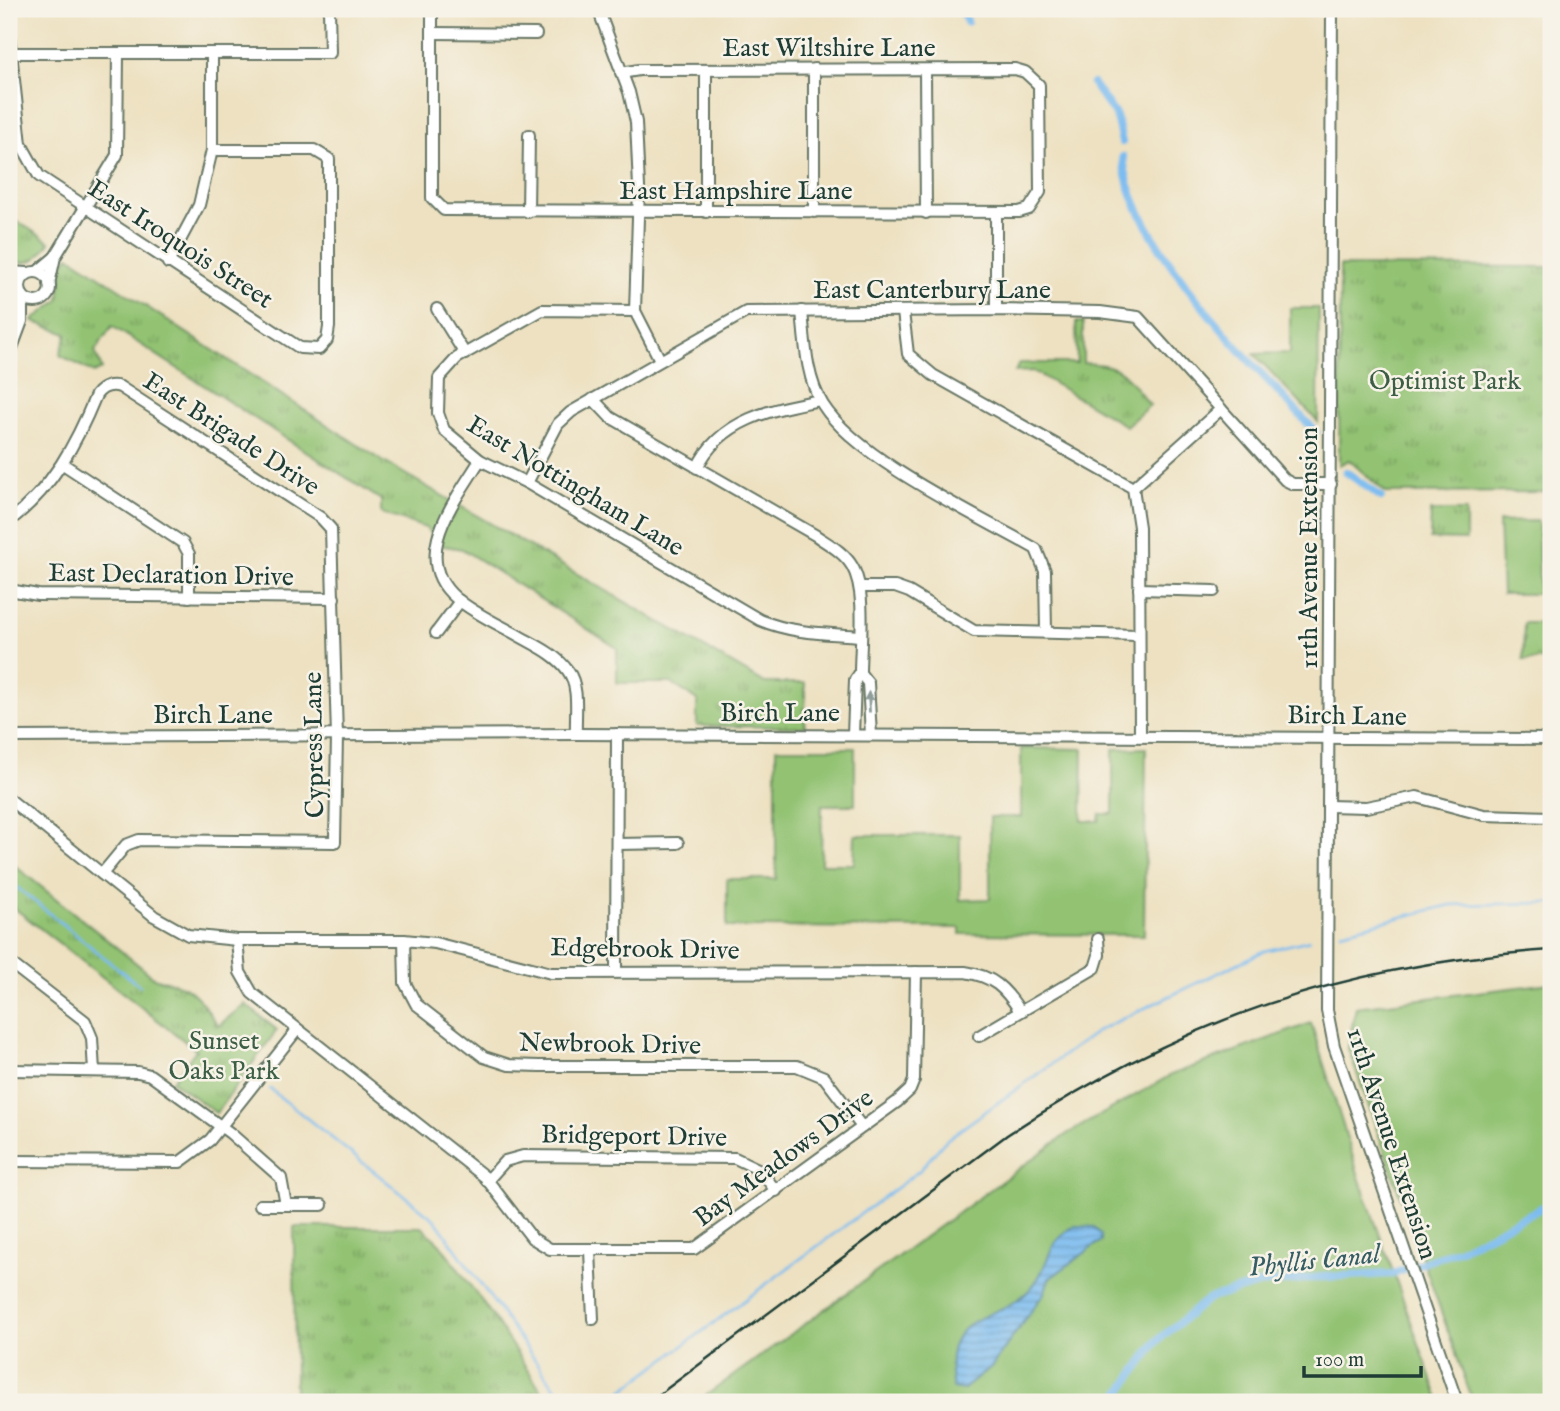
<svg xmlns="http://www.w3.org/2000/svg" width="1560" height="1411" font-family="'IM FELL English',serif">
<defs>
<pattern id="park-tufts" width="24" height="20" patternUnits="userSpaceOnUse" patternTransform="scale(1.75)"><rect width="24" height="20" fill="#92c272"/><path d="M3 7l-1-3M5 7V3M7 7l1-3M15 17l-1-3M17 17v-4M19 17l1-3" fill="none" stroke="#779f5e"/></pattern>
<pattern id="water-rules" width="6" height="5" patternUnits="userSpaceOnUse" patternTransform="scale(1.75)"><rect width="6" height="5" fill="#7bbcf0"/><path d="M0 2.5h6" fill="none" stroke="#649ac3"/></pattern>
</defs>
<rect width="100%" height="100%" fill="#f7f3e8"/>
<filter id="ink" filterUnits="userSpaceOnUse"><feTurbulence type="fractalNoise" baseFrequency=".0143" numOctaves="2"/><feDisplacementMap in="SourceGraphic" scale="14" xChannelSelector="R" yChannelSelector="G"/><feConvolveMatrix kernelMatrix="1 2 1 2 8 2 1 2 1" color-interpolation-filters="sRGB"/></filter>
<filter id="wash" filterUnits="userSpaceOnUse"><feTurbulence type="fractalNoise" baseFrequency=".00686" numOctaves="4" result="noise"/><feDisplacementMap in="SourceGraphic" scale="28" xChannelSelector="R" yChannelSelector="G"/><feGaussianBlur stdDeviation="1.57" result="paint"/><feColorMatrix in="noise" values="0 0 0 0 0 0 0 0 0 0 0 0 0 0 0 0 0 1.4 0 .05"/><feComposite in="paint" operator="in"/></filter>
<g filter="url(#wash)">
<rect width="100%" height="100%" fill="#ede1c1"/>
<g fill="#92c272" stroke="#588053" stroke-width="2">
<path d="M1290,308H1319L1318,422L1254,354L1290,353Z"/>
<path d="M1538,521L1539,594H1502L1499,522Z"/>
<path d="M776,748H855V805H822L821,864H854L855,835H960V900L990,899V817H1021V748L1083,749L1082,821H1099L1100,814H1113V749L1146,748L1144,935L960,934V928L727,927V879H776Z"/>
<path d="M1551,983V1402H1473L1348,1048L1356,1007Z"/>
<path d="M1311,1023L1360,1180L1440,1402H697L1067,1134L1171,1075Z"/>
</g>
<g fill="url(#park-tufts)" stroke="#588053" stroke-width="2">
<path d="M9,216L50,242C39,259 30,266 9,261Z"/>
<path d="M69,256L381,460L765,683H805V727L697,726V700L671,683H617V648L462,549L439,545L426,528L381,513V500L112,326L95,351L102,369L94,373L60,355L67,334L32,321L59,300L63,265Z"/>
<path d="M1340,266L1551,267V492L1386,493L1349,460L1339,465Z"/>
<path d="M1076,322H1083V363C1125,364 1124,375 1150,405L1126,426L1033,371L1015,372L1019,363H1077Z"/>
<path d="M1431,511H1466V540L1430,539Z"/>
<path d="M1524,623H1551V660H1523Z"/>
<path d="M9,861L156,979C194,985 198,996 218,1026L245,1004L277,1030L216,1113L172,1081L196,1050L9,904Z"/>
<path d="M294,1227H422L440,1244L489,1311L549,1402H295Z"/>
</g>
<path fill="url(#water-rules)" stroke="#4d7c92" stroke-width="2" d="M1075,1226L1094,1227L1101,1235V1241L1049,1279L1044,1293L992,1366L963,1390L953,1388C937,1306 1001,1325 1032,1287C1052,1263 1044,1243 1075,1226Z"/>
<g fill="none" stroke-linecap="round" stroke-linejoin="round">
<g stroke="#7bbcf0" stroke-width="2.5">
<path d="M9,881L140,986"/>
<path d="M1341,932L1451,905L1551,903"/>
<path d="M270,1089L435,1220L563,1399L570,1402"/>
<path d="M607,1402L919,1171L946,1140L1099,1030L1264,951L1310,940"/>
</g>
<g stroke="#7bbcf0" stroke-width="8">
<path d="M962,9L967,22"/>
<path d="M1093,84L1116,116L1122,142"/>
<path d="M1123,157C1130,244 1257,368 1316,432"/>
<path d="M1346,472L1381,497"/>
<path d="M1114,1402L1157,1341L1208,1299L1259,1284L1323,1277L1393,1274L1463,1248L1551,1203"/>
</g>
</g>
</g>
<g filter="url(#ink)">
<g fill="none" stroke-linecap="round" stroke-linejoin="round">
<g stroke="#677665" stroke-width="14">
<g id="minor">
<path d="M432,9V198L444,210L1019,212L1029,209L1040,192L1039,85L1025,72L1015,69L639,70L621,73"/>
<path d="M598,9L629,92L636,122L639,187L635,311L660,360"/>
<path d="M1332,9L1327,1010L1334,1046L1457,1402"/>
<path d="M432,33L536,34"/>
<path d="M9,34L21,144L39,176L300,348L319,349L327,340L329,327V159L314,150H212"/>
<path d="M10,53H330L329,9"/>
<path d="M814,69V212"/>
<path d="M925,70L926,213"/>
<path d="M528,212L529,135"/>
<path d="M706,212V70"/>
<path d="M996,212V310"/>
<path d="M55,257L117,155L118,53"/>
<path d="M168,263L199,205L212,150V53"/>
<path d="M9,272L28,273"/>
<path d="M37,272L55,257L49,284"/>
<circle cx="35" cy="287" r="15"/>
<path d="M437,309L465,354"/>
<path d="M635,311L542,310L457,358L439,378L438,413L444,430L480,460L527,483L760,620C793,634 825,633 860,636"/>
<path d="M802,311C805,342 806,378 823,405C858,460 978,516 1036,549L1045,571L1046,632"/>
<path d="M903,312L908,354L933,375L1133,488L1139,527L1140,735"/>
<path d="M9,356L22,321V295"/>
<path d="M593,399L610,417L815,535C828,544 844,552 852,566C867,591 860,644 860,673L855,680L853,735"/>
<path d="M480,460C456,500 408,557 456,598C475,614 500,625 521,637C537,646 557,655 568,671C580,687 575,715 576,734"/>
<path d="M63,464L183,543L189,554V597"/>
<path d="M697,468C720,419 773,409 820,400"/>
<path d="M527,483L558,424L571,412L746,312L996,310L1100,312L1138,317L1285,480L1293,484H1331"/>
<path d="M1133,488L1221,409"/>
<path d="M9,521C52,489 76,444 96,395C102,387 111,384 120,387L321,518L331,529L337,737L335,842L139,840L126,845L102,874"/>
<path d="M860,587H895L909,592L974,631L1139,635"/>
<path d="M1139,589L1214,591"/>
<path d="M9,590L38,595L334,598"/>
<path d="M436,633L460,601"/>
<path d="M860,673L868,683L871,735"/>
<path d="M9,737L576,734L1551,739"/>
<path d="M9,799L154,916L188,935L237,940H404L435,943L551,973L965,972C993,976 1005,988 1020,1011"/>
<path d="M1328,806L1366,807L1417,797L1484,815L1551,817"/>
<path d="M617,844L678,843"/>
<path d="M237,940L240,972L252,993L485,1177L532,1238L550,1249H694L897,1102L910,1090L914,1080L916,972"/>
<path d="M404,940L405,983L416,1004L484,1057L509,1065L539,1066H797L824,1077L862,1127"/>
<path d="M9,962L85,1021L92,1038L94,1071"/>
<path d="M616,972L617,734"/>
<path d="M979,1036L1095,968L1099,955L1098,939"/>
<path d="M9,1070L138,1072L150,1075L230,1133L281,1178L286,1205"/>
<path d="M9,1161L180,1162L210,1140L297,1030"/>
<path d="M487,1181L505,1161L523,1156L735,1158L760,1170L776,1191"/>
<path d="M260,1205H322"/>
<path d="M590,1250L593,1319"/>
</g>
</g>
<use href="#minor" stroke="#fff" stroke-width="10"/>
<path stroke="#1f3d34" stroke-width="2.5" d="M649,1402L1007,1135C1181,1020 1343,964 1551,950"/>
</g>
<defs><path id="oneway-solid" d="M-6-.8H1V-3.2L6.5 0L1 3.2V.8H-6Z" transform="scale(1.75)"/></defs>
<use fill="#8f9e9a" href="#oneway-solid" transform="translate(869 702) rotate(-93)"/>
</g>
<g text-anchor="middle" stroke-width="5" stroke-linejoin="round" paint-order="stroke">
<g font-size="26" fill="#1f3d34" stroke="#f7f3e8">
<text x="829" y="56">East Wiltshire Lane</text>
<text x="736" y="199">East Hampshire Lane</text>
<text transform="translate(181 243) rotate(33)" y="9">East Iroquois Street</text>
<text x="932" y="298">East Canterbury Lane</text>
<text transform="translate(232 433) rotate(33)" y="9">East Brigade Drive</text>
<text transform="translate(576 485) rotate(31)" y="9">East Nottingham Lane</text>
<text transform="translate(1308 548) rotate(-90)" y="9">11th Avenue Extension</text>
<text transform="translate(171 574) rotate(1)" y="9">East Declaration Drive</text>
<text x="780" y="721">Birch Lane</text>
<text x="213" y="723">Birch Lane</text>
<text transform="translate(1347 715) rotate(1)" y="9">Birch Lane</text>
<text transform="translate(313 745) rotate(-91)" y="9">Cypress Lane</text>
<text transform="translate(645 948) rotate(1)" y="9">Edgebrook Drive</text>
<text transform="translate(610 1043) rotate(1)" y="9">Newbrook Drive</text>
<text transform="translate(634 1135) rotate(1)" y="9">Bridgeport Drive</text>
<text transform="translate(1393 1143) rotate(72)" y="9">11th Avenue Extension</text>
<text transform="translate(783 1157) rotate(-36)" y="9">Bay Meadows Drive</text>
</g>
<g font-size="26" fill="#3c5e44" stroke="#f7f3e8">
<text x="1445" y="389">Optimist Park</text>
<text x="224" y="1049">Sunset<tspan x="224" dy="30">Oaks Park</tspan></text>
</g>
<g font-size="28" font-style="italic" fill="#365d63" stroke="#f7f3e8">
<text transform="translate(1314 1259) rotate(-6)" y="10">Phyllis Canal</text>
</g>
</g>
<rect width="1560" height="1411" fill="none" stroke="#f7f3e8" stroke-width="35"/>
<path d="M1304 1366v10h117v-10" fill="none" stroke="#1f3d34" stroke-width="3.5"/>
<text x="1315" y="1366" font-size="21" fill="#1f3d34" stroke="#f7f3e8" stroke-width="5" paint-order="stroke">100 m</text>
</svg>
